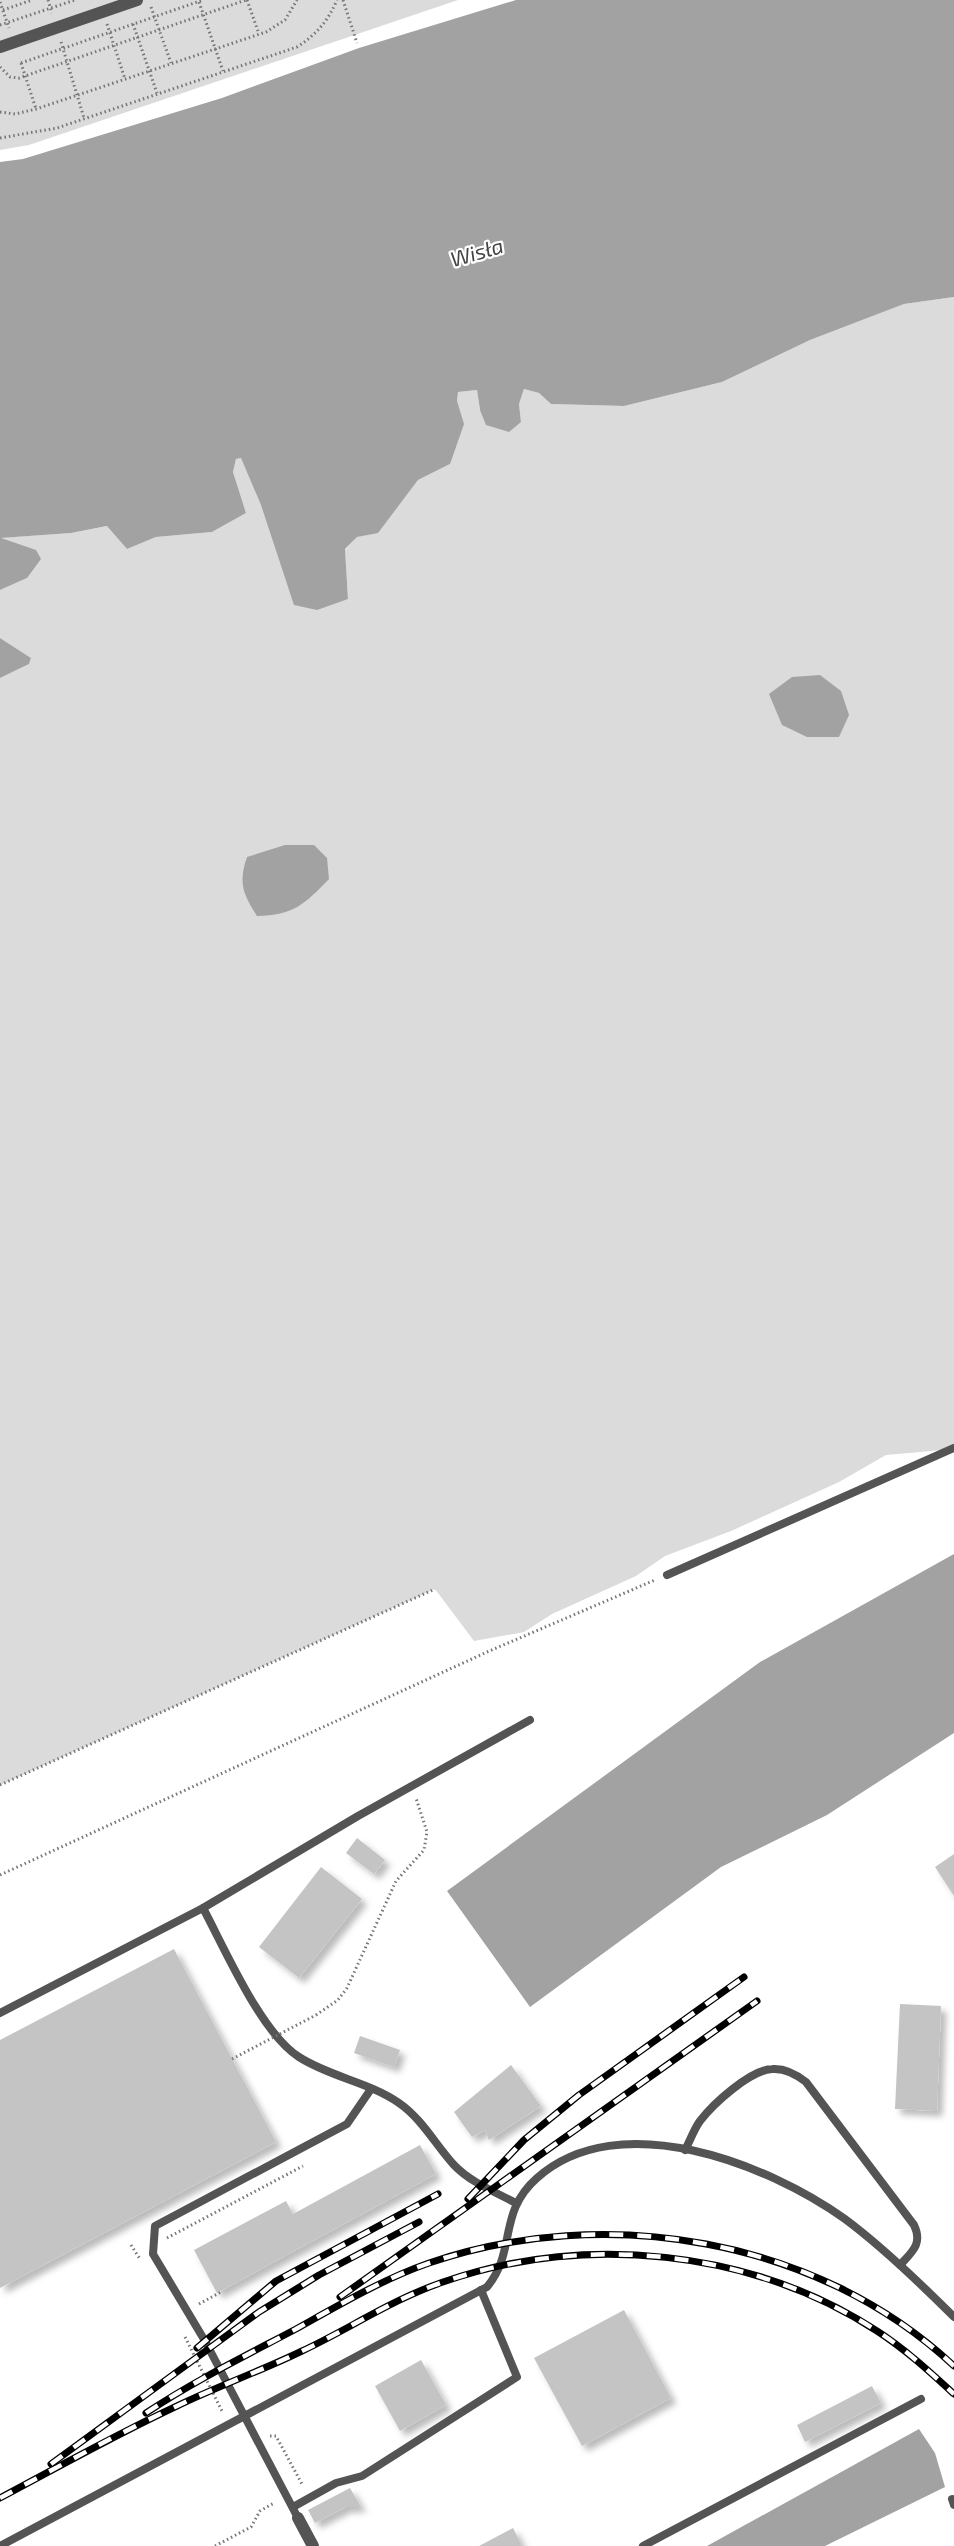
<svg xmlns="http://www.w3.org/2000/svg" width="954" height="2546" font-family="'Exo 2',sans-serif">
<defs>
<filter id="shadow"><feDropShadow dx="5.5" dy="5.5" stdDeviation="3" flood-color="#0004"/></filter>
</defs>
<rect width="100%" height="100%" fill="#fff"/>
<g fill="#dbdbdb">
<path d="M0,0H458L29,145L0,150Z"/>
<path d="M954,297V1449L886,1455L839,1482L731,1531L665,1556L636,1576L552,1614L524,1632L474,1641L435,1589L0,1785V678L29,664L31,658L0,638V590L27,578L0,538L71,533L108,526L127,549L156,537L212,532L246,513L233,472L236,459L242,458L261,505L348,599L345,550L357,537L378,532L418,480L450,464L458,392L477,390L480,410L521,422L519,404L524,389L539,393L551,404L624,406L722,382L810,340L904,304Z"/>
</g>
<g fill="#a2a2a2">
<path d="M516,0H954V297L904,304L810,340L722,382L624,406L551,404L539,393L524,389L519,404L521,422L509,432L486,425L480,410L477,390L458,392L457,401L464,424L450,464L418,480L378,533L357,537L345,549L348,599L317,610L294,605L261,505L241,458L236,459L233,472L246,513L212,532L156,537L127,549L107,526L71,533L1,538L36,550L41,559L27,578L0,590V162L23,159L222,98L359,48Z"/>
<path d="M0,638L31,658L29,664L0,678Z"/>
<path d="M820,675L841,691L849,715L839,737H807L782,725L769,694L792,677Z"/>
<path d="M285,845H314L327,858L329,879C304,905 293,915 257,916C243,894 238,883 247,857Z"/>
<path d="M954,1554V1733L827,1815L721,1867L530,2007L447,1891L760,1662Z"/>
<path d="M919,2429L935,2453L945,2487L825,2546H707Z"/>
</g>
<g fill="#c4c4c4" filter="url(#shadow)">
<path d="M357,1838L385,1860L374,1874L346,1853Z"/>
<path d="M954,1854V1896L935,1867Z"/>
<path d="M321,1867L362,1899L299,1978L259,1947Z"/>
<path d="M174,1949L276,2142L0,2288V2040Z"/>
<path d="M900,2004L941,2006L937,2111L895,2109Z"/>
<path d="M360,2036L400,2050L394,2067L354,2053Z"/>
<path d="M511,2065L541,2106L489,2140L485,2130L472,2137L454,2112Z"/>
<path d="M420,2145L436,2174L217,2293L194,2250L286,2201L293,2214Z"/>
<path d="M624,2310L671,2398L582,2446L534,2358Z"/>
<path d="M421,2360L446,2405L400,2431L375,2386Z"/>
<path d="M872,2386L881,2403L805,2442L797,2425Z"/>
<path d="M350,2488L361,2507H346L315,2523L308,2510Z"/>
<path d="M513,2528L522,2546H479Z"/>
</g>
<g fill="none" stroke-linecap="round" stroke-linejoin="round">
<g stroke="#767676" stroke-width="3" stroke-dasharray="1.5 3" stroke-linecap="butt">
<path d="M48,0L52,13"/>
<path d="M247,0L259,34"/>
<path d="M343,0L357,43"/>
<path d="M0,2L9,28"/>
<path d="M199,2L223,71"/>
<path d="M151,7L171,63"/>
<path d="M3,10L32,0"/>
<path d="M107,24L125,79"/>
<path d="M133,24L157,93"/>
<path d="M0,25L75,0"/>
<path d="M61,42L84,118"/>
<path d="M21,63L203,0"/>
<path d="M21,63L36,109"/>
<path d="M0,67L10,77L19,78L246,0"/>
<path d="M0,112L15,114L36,109L266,32L285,20L297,0"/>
<path d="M0,138L57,128L297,47C316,35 328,21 337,0"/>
<path d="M0,1785L435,1589"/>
<path d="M0,1875L487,1652L655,1580"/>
<path d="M316,2015L338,2000L347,1988L396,1881L424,1850L427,1832L416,1798"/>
<path d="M167,2238L303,2166"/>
<path d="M131,2245L140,2259"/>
<path d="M199,2304L221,2292"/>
<path d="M185,2337L222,2411"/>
<path d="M270,2436H276L303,2486"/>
<path d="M215,2546L251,2527L260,2511L274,2503"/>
</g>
<g stroke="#545454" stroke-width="8">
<path d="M667,1575L954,1448"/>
<path d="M203,1908L358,1816L530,1720"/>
<path d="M0,2013L203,1908C225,1949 261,2033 299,2057C330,2077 369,2082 399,2103C422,2119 435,2144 454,2165C470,2182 495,2192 516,2203"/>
<path d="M685,2150C690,2141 694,2129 700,2121C713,2104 750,2070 772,2069C785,2068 796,2074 806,2082L914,2225C923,2244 912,2252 900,2265"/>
<path d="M952,2499L954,2505"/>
<path d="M293,2507L336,2483L362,2476L517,2377L481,2290"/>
<path d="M298,2518L205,2341L153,2254L155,2226L347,2124L371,2089"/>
<path d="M0,2546L487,2287C517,2251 497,2213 537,2178C619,2105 768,2164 845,2219C884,2248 920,2283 954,2317"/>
<path d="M643,2546L921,2399"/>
</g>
<g stroke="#545454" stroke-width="12">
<path d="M0,47L137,0"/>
<path d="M298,2518L313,2546"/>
</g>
<g stroke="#000" stroke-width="7">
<g id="rail">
<path d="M468,2199L524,2140L579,2095L744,1977"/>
<path d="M340,2297L757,2001"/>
<path d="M197,2348L276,2281L438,2194"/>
<path d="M146,2413C194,2381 245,2356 296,2329C339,2305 383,2279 429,2263C605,2203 817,2238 954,2366"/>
<path d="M51,2464L259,2312L319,2275L419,2222"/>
<path d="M0,2498C58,2467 117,2434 177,2406C218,2386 261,2371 302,2351C349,2329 393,2299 443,2282C584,2233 751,2249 877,2331C905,2349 930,2372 954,2394"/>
</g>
</g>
<use href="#rail" stroke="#fff" stroke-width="4.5" stroke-dasharray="14" stroke-linecap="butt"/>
<path stroke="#767676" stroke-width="3" stroke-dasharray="1.5 3" stroke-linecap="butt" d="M232,2059L316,2015"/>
</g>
<g text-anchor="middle" stroke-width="4.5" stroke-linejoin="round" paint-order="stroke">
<g font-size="21" font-style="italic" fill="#434343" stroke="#fff">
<text transform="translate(477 253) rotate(-16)" y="7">Wisła</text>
</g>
</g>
</svg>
